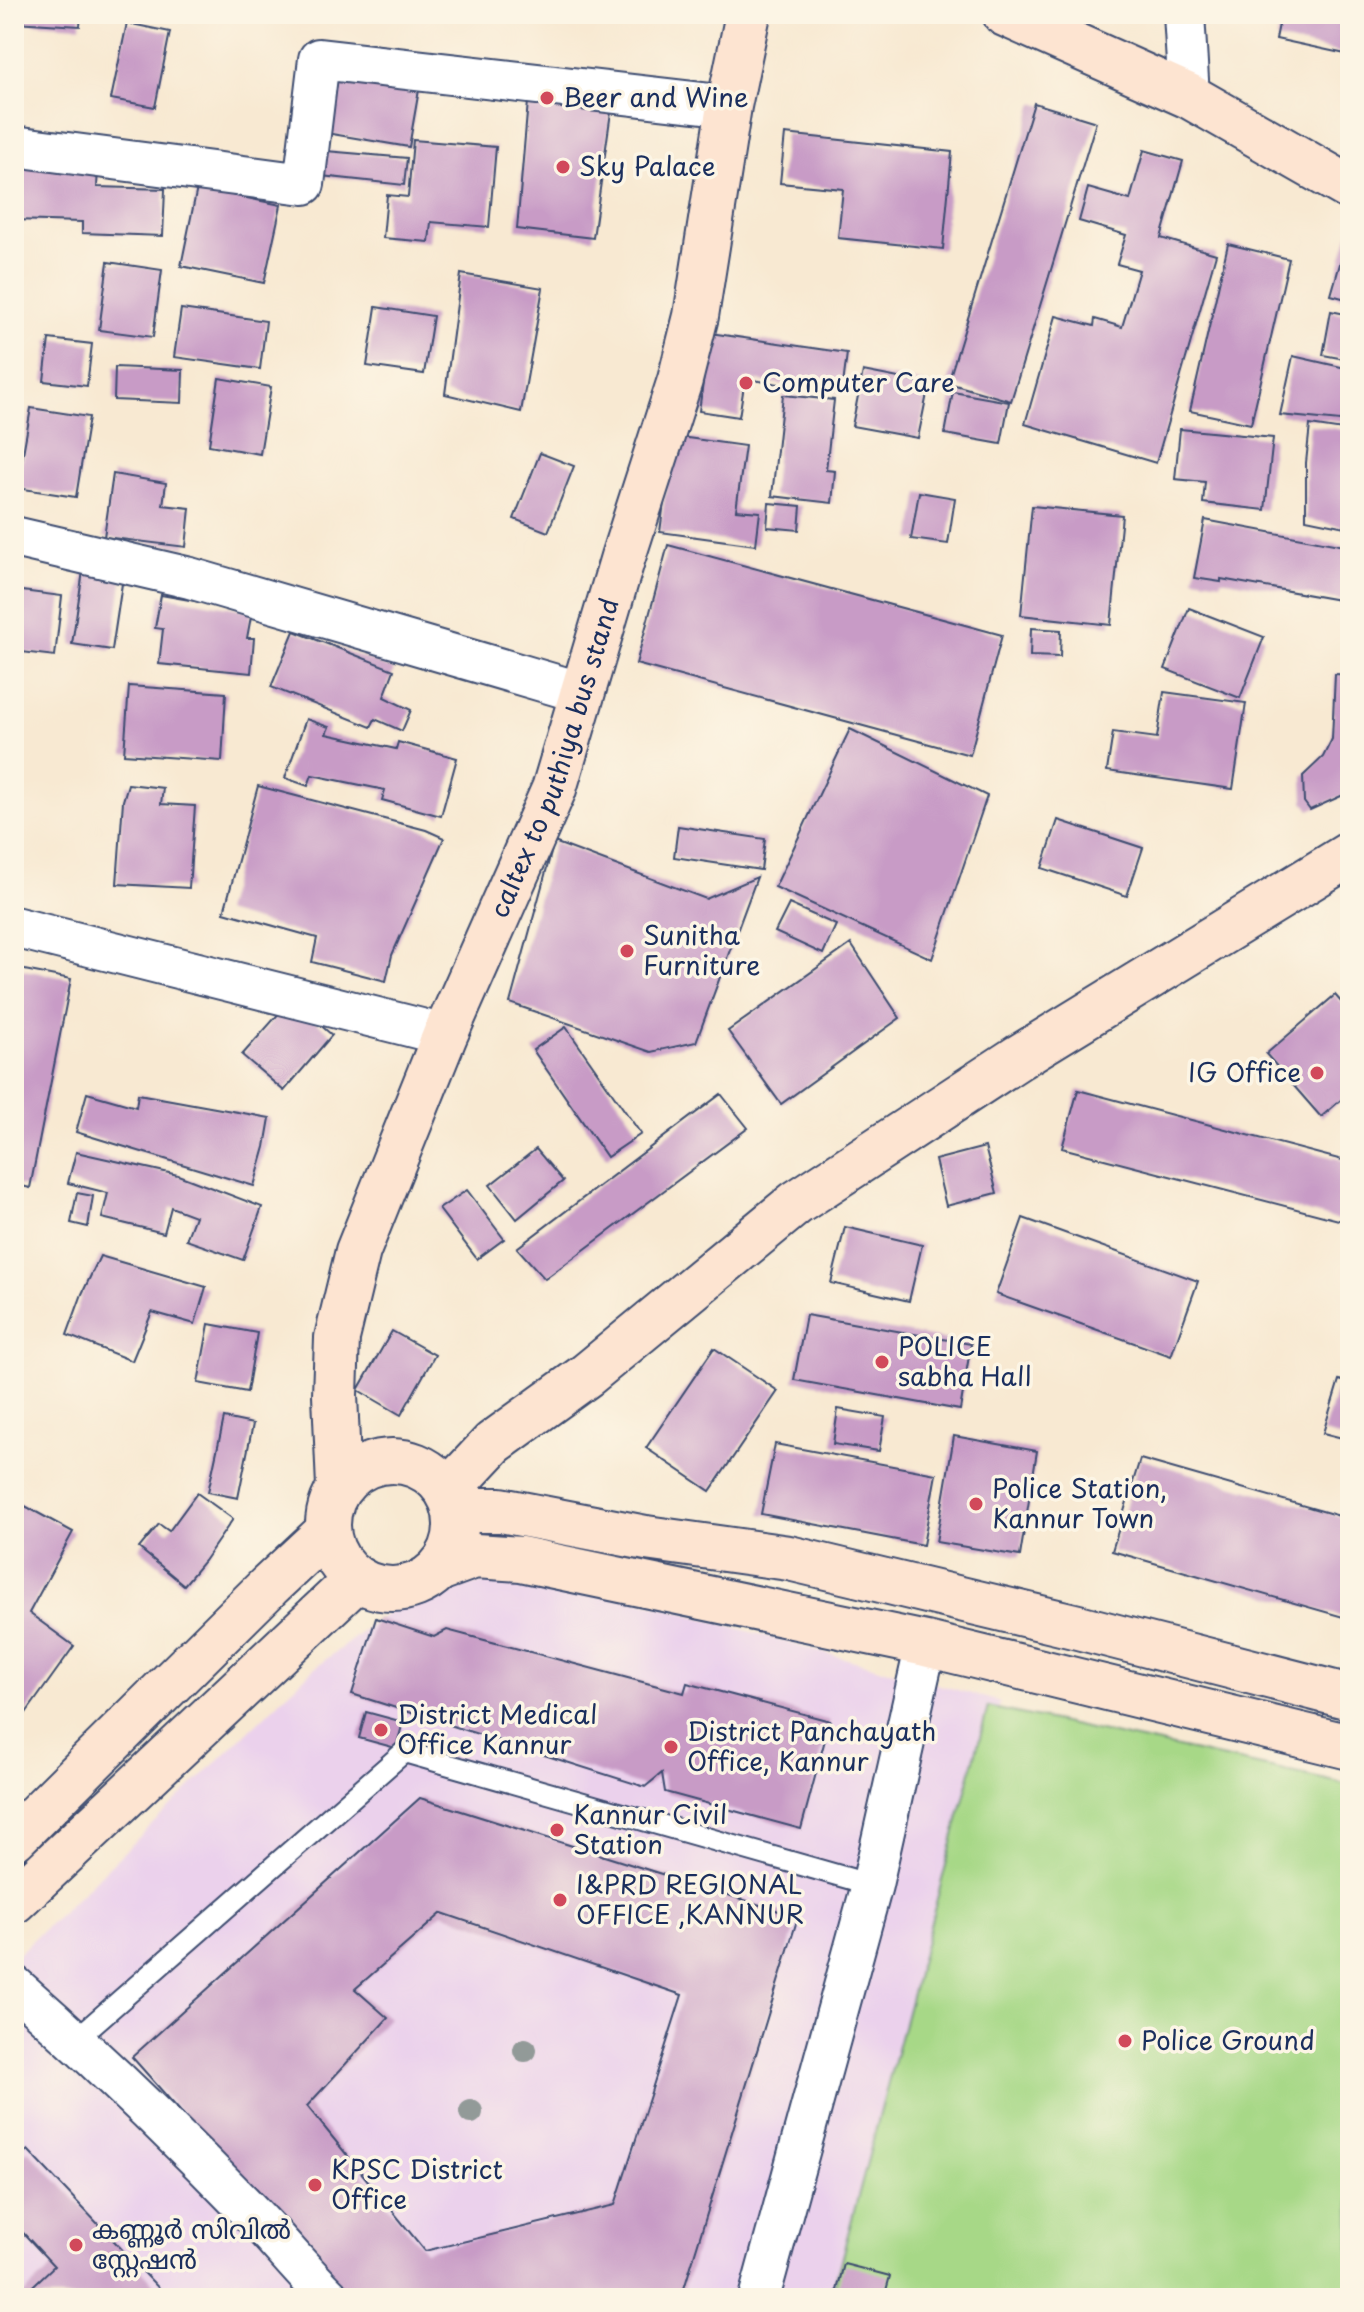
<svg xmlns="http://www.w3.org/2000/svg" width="1364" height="2312" font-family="'Playpen Sans','Noto Sans Malayalam',sans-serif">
<rect width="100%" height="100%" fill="#fcf5e5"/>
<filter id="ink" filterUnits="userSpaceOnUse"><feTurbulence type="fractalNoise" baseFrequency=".0125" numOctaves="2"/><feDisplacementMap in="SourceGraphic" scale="16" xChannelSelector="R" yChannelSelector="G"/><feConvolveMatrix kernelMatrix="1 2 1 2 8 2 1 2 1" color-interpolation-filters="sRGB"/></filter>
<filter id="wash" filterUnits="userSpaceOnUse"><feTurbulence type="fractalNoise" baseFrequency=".006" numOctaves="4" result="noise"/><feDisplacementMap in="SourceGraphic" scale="32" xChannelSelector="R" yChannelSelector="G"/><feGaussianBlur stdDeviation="1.8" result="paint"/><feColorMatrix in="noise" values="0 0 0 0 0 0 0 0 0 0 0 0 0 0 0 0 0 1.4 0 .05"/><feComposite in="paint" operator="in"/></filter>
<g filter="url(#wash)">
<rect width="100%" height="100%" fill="#f8e9d2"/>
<path fill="#ebd1ec" d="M493,1581L574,1582L1000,1702L851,2298H14V1958L312,1670L407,1598Z"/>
<path fill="#a7d887" stroke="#618472" stroke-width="2" d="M988,1707L1350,1785V2298H831Z"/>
<g id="blocks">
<g fill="#c89bc6" fill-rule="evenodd">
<path d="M14,14H81L80,26L14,22Z"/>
<path d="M1281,14H1350V55L1276,39Z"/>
<path d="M127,23L170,32L155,107L111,99Z"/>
<path d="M331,69L420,84L409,147L320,132Z"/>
<path d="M529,90L612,105L593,238L517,229Z"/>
<path d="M1034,103L1096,122L1011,401L948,383Z"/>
<path d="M785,134L952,152L943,249L838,238L843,189L780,183Z"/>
<path d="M413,140L496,147L489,227L431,222L429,242L383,238L387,195L408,197Z"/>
<path d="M314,150L407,158L404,185L312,175Z"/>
<path d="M1144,150L1183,161L1161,238L1216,254L1156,463L1025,424L1056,316L1094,326L1095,319L1122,327L1139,270L1117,264L1126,235L1079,221L1088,188L1130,200Z"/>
<path d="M14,164L98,167L97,187L165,189L163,236L82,233V222L14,220Z"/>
<path d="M197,188L281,205L264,283L181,266Z"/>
<path d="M1350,229V300L1331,295Z"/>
<path d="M1228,244L1289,259L1251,424L1190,411Z"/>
<path d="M108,262L162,270L153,337L99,330Z"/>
<path d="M461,274L543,288L521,412L445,394Z"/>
<path d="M376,307L433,316L424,374L367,366Z"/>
<path d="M181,309L266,321L260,369L174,357Z"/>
<path d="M1331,311L1350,315V360L1323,355Z"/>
<path d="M710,333L847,353L842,393L745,379L739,417L699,411Z"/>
<path d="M49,339L92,344L87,386L44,381Z"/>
<path d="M1293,356L1350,369V422L1280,415Z"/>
<path d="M115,367L183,370L182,403L114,400Z"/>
<path d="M863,371L929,384L918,438L852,426Z"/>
<path d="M219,378L271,387L260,454L209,445Z"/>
<path d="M953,392L1009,402L1001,444L945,434Z"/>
<path d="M783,395L834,400L826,470L835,471L832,503L772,496Z"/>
<path d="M31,408L89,417L76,497L17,488Z"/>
<path d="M1310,425L1350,431V528L1306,519V463Z"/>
<path d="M1180,429L1273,438L1265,510L1203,503L1205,482L1175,479Z"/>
<path d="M673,436L745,446L736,510L760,512L756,545L660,532Z"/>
<path d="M540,453L574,466L548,532L514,519Z"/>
<path d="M113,474L166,483L163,505L190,508L186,547L104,537Z"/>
<path d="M919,492L955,498L948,544L911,539Z"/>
<path d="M769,503L801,506L799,530L767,527Z"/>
<path d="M1032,506L1122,515L1111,625L1021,615Z"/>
<path d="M1205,520L1350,547V602L1221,579V582L1194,578Z"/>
<path d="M668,545L1002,635L970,755L636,664Z"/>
<path d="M83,571L123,577L112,650L72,644Z"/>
<path d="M14,590L62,596L55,656L22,652L15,687Z"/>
<path d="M161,595L252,611L247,638H254L251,673L159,664L163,629L155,628Z"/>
<path d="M1189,608L1264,637L1240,698L1165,669Z"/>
<path d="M1031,628L1061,630L1060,657L1030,656Z"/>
<path d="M294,631L394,670L384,697L411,710L402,731L375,719L371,727L271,687Z"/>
<path d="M1335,674L1350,675V792L1310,810L1304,802L1303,776L1323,757L1332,739Z"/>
<path d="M129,686L226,693L222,761L124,754Z"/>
<path d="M1164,692L1246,703L1233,789L1107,771L1113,732L1157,738Z"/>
<path d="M306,719L329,727L326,734L396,749L398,742L457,758L441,816L382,800L385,790L312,775L308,786L285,778Z"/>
<path d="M850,729L987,796L932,959L775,887Z"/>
<path d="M128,784L163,788L161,804L195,806L189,888L117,884L123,801Z"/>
<path d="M258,786L426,830L444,838L392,955L386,981L312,962L317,938L224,912Z"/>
<path d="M1058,820L1143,848L1127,896L1042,868Z"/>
<path d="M678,826L765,839L761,870L674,857Z"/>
<path d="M554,842L706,899L757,877L696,1042L651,1052L510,1003Z"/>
<path d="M789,904L836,925L823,954L775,932Z"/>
<path d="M851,944L900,1018L781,1104L728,1031Z"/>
<path d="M14,968L71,979L30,1188L14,1184Z"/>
<path d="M1335,995L1350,1012V1092L1321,1117L1266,1054Z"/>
<path d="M291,1000L332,1035L284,1091L242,1055Z"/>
<path d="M566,1027L641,1134L607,1157L533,1050Z"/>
<path d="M1078,1090L1350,1162V1223L1062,1148Z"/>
<path d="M87,1093L136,1107L138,1094L270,1118L265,1147L254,1186L76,1132Z"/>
<path d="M721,1094L748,1128L545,1279L517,1248Z"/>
<path d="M985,1147L997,1193L946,1206L935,1160Z"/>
<path d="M536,1149L563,1181L517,1219L490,1185Z"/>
<path d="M76,1152L178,1175L262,1207L243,1260L186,1240L195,1216L171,1207L164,1233L102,1218L108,1193L68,1183Z"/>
<path d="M467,1190L504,1239L477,1259L439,1209Z"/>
<path d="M77,1193L93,1196L88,1227L71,1223Z"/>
<path d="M1023,1218L1198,1281L1171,1356L996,1294Z"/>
<path d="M845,1227L922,1245L909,1301L831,1283Z"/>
<path d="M100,1256L206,1287L195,1324L152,1312L132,1361L67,1335L82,1294Z"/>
<path d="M806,1315L971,1344L960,1410L794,1380Z"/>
<path d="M209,1324L257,1333L247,1392L198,1383Z"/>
<path d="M392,1331L435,1355L401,1415L358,1390Z"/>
<path d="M714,1348L778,1391L710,1491L646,1448Z"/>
<path d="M1339,1380L1350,1383V1440L1323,1433Z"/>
<path d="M838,1409L885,1417L879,1451L833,1444Z"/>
<path d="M224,1418L253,1424L238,1498L208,1492Z"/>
<path d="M954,1436L1037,1451L1020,1556L936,1542Z"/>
<path d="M775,1444L936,1474L923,1545L761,1514Z"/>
<path d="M1140,1459L1350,1519V1619L1112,1551Z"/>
<path d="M197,1493L233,1519L204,1561L184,1585L139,1548L159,1524L169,1531Z"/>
<path d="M14,1500L73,1532L29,1613L74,1646L26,1713L14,1705Z"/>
<path d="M376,1618L434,1637L447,1630L684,1693L687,1683L830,1721L801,1829L665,1792L662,1773L645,1787L352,1694Z"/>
<path d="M366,1712L403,1722L396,1748L359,1738Z"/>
<path d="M420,1798L798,1917L683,2292L657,2298H346L132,2057ZM442,1913L682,1995L615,2205L425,2251L307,2106L388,2018L355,1989Z"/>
<path d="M28,2150L168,2298H20L54,2266L14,2223V2163Z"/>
<path d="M844,2264L890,2276L884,2298H835Z"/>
</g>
</g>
</g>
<g filter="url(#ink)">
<use href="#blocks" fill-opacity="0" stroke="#3c4b6f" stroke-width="2"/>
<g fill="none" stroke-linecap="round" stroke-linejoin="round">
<g stroke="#3c4b6f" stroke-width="24">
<path id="lane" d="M75,2040L404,1752L872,1885"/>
</g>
<g stroke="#3c4b6f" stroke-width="44">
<g id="street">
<path d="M1184,14L1189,96"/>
<path d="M14,146L304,184L319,59L729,106"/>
<path d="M14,537L190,578L583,693"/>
<path d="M14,927L445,1035"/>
<path d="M14,1986C98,2060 178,2137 255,2217C281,2244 303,2272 330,2298"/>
<path d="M759,2298L872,1885L926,1644"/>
</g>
</g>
<g stroke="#3c4b6f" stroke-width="48">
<g id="secondary">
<path d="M1005,14L1189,96L1350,188"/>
<circle cx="392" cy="1525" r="64"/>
<path id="s1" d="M339,1487L335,1395L337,1338L358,1251L445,1035L554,789L623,557L680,380L696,316L729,106L748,14"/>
<path d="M448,1491L493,1443L587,1375L796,1203L1019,1057L1350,854"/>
<path d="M455,1510H501L646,1538L789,1558L1078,1627L1350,1697"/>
<path d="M439,1569L475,1556L521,1559L926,1644L1350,1747"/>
<path d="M14,1838L269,1586L327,1532"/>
<path d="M14,1901L357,1579"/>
</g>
</g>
<use href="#lane" stroke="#fff" stroke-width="20"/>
<use href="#street" stroke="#fff" stroke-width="40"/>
<use href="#secondary" stroke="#fde4d1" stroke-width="44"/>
</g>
<g fill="#929a98">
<circle cx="525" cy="2050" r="12"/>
<circle cx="471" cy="2112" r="12"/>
</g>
</g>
<g fill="#d1495b" stroke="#fcf5e5" stroke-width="3">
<circle cx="547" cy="98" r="8"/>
<circle cx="563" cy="167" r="8"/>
<circle cx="746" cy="383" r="8"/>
<circle cx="627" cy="951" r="8"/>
<circle cx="1317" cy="1073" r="8"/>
<circle cx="882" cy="1362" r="8"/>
<circle cx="976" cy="1504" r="8"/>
<circle cx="381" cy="1730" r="8"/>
<circle cx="671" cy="1747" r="8"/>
<circle cx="557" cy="1830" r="8"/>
<circle cx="560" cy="1900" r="8"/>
<circle cx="1125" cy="2041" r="8"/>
<circle cx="315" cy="2185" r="8"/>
<circle cx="76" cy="2245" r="8"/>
</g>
<g text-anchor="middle" stroke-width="7" stroke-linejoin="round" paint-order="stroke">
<g font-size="26" fill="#1b2f5e" stroke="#fcf5e5" text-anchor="start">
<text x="563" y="107">Beer and Wine</text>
<text x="579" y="176">Sky Palace</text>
<text x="762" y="392">Computer Care</text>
<text x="643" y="945">Sunitha<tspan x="643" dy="30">Furniture</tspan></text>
<text x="1301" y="1082" text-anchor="end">IG Office</text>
<text x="898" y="1356">POLICE<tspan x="898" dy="30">sabha Hall</tspan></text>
<text x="992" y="1498">Police Station,<tspan x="992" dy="30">Kannur Town</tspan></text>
<text x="397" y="1724">District Medical<tspan x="397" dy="30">Office Kannur</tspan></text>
<text x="687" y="1741">District Panchayath<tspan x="687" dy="30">Office, Kannur</tspan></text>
<text x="573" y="1824">Kannur Civil<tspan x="573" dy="30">Station</tspan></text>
<text x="576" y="1894">I&amp;PRD REGIONAL<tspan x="576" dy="30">OFFICE ,KANNUR</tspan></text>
<text x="1141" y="2050">Police Ground</text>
<text x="331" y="2179">KPSC District<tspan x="331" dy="30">Office</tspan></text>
<text x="92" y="2239">കണ്ണൂർ സിവിൽ<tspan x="92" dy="30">സ്റ്റേഷൻ</tspan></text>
</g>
<g font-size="26" fill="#1b2f5e" stroke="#fcf5e5">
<text dy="9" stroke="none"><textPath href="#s1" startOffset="770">caltex to puthiya bus stand</textPath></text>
</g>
</g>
<rect width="1364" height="2312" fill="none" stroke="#fcf5e5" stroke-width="48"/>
</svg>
